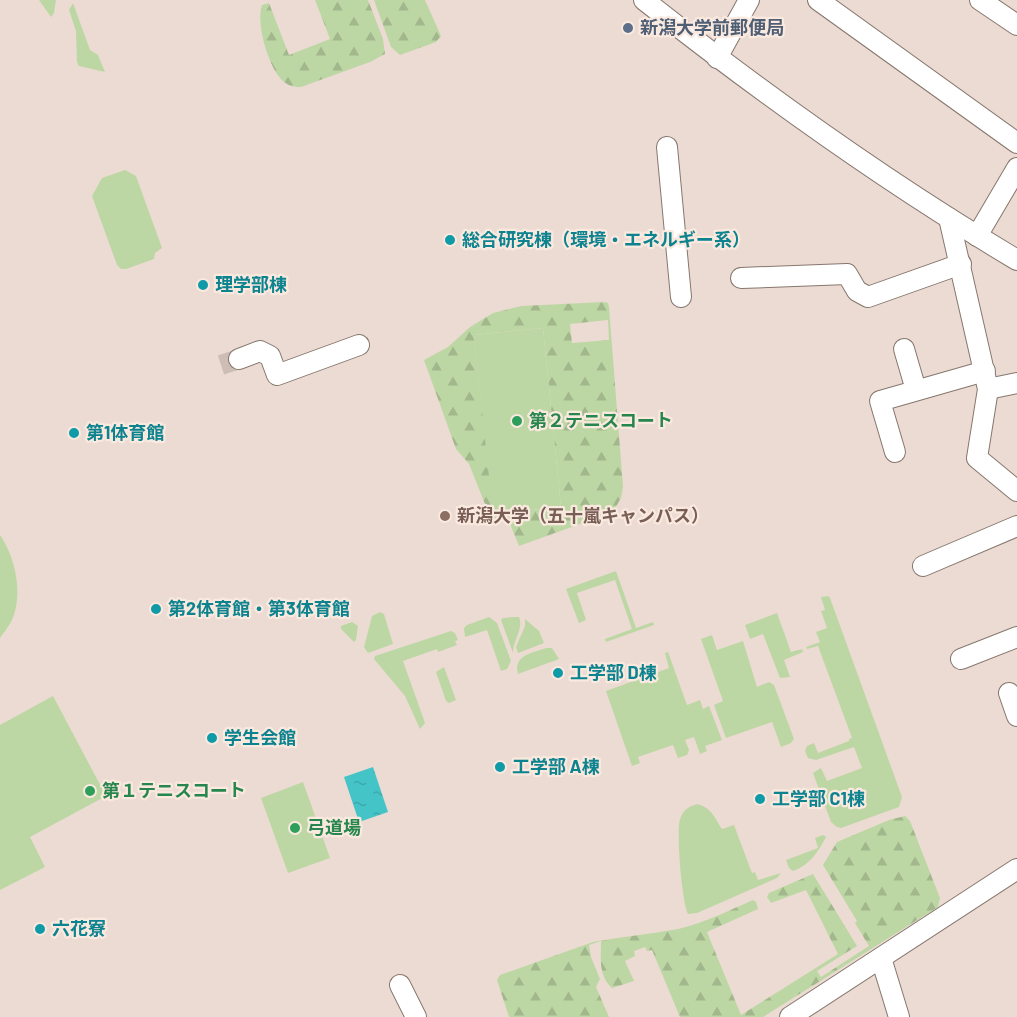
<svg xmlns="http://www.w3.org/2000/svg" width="1017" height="1017" font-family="Barlow,'Noto Sans JP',sans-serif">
<defs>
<pattern id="forest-firs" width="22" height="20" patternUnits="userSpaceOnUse" patternTransform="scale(1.5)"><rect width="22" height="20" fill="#bdd7a4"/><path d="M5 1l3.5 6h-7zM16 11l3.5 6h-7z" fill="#a2b88c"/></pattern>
<pattern id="water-ripples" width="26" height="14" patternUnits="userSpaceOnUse" patternTransform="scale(1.5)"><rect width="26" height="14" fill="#45c4c8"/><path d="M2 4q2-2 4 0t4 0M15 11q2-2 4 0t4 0" fill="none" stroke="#3ca8ab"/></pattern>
</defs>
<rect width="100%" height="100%" fill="#ecdbd2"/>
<g fill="#bdd7a4">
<path d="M56,0L54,13L51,17L39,0Z"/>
<path d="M73,3L90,50L98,55L105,72L79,66L77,62L76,31L69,10Z"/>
<path d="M125,170L136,176L162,248L155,253L154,259L126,269H121L117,265L92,196L102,178Z"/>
<path d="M543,328L561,507L492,514L474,335Z"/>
<path d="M0,535C15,557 23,592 13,618C10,625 4,632 0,638Z"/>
<path d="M616,571L636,628L653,622L654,625L606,642L605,639L632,629L615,580L577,593L586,620L579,623L566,589Z"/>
<path d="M828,596L830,598L902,797L899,807L841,828L837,827L831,822L813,773L821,768L827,781L862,768L854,747L816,760L808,758L805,751L807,746L814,743L818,753L849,741V739L852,738L818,646L807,649L806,647L820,642L816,632L827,628L821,611L825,610L821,597Z"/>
<path d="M380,612L384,614L393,644L368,653L364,647L372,616Z"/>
<path d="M777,613L791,652L802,649L803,652L784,660L790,677L780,678L763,634L750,639L745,625Z"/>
<path d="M489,617L497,623L511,661L507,669L501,671L487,630L465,637L464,628L467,625Z"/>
<path d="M515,617H519C524,628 513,640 513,653L501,620L503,618Z"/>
<path d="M525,619L539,631L544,643L518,653L516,647L525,626Z"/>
<path d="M352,622L358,626L356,640L354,642L341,629V626Z"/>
<path d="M451,631L455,633L458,640L455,641L457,645L438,652L437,649L403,661L425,723L420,729L405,696L374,659L375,656Z"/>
<path d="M712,635L717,650L743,641L757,687L769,682L774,685L794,739L791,743L781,747L772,722L726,738L714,705L723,701L701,639Z"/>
<path d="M546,648H552L559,659L518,674C513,655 532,653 546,648Z"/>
<path d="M668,652L687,705L700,700L703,709L709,706L722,740L705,746L707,751L700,754L694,737L685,740L689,750L687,755L678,758L673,745L638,757L640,763L632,766L606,691L669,668L665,653Z"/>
<path d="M444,667L456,700L449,703L446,701L436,672Z"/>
<path d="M53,696L106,796L30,837L45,867L0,890V725Z"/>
<path d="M303,782L330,858L288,873L261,798Z"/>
<path d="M697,804C711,807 715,818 722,829L734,825L752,873L755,872L758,880L781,873L777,878L697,913L688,914C682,903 676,832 680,819C683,810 688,807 697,804Z"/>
<path d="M823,835L826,837C818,852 810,865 793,871L789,868L786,860L818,848L815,838Z"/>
</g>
<g fill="url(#forest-firs)" fill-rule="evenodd">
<path d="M315,0H368L383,39L385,54L370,62L301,87C296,87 292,87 287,84C270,75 255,23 262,5L269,3L289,55L330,39Z"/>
<path d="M374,0H425L441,36L436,42L400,55L391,47Z"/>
<path d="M604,302L608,303L609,307L623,487L621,498L613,512L519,546L508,519L493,524L469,464L456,449L424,360L448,347L470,327L493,313L521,306ZM608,320L609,340L572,343L570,324ZM543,328L561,507L493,514L474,335Z"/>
<path d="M905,816L910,821L940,898L938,907L763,1017H680L652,950L647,951L645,947L634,951L635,956L625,961L634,981L612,988C598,976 601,957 601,941L589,945L591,957L600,979L596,987L609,1017H509L497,980L500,975L593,942C621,937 650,934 678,929C704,923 728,911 753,900L756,902L758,909L707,932L741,1015L838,954L806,890L771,903L767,897L769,893L813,874L857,946L817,971L821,977L869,946L855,923L857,921L823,865L837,842L889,820Z"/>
</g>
<path fill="url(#water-ripples)" d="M373,767L388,812L359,822L344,777Z"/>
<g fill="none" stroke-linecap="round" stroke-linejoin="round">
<path stroke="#cdbdb5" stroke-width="20" stroke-dasharray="20 10" stroke-linecap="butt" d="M221,365L239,359"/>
<g stroke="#86776e" stroke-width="22">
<g id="minor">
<path d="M644,0C763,94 886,182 1017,260"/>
<path d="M818,0L1017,143"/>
<path d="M980,0L1017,25"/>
<path d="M717,58L749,0"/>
<path d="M667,147L681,297"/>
<path d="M949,218L988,389L977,458L1017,491"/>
<path d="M977,236L1017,168"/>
<path d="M741,278L847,274L857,291L868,297L961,264"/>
<path d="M904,349L916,390"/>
<path d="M239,359L260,351L270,356L277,375L359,345"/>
<path d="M988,389L1017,383"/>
<path d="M895,452L880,401L985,371"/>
<path d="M923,566L1017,526"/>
<path d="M961,659L1017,637"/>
<path d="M1009,693L1017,716"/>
<path d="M881,958L899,1017"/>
<path d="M400,985L416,1017"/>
<path d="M790,1017L1017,869"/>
</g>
</g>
<use href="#minor" stroke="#fff" stroke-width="20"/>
</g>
<circle fill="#5c6f8a" stroke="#fae9df" stroke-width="2" cx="628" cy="28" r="6"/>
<g fill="#0f9aa8" stroke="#fae9df" stroke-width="2">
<circle cx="450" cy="240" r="6"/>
<circle cx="203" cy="285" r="6"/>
<circle cx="74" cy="433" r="6"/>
<circle cx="156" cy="609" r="6"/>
<circle cx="558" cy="673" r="6"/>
<circle cx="212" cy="738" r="6"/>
<circle cx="500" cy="767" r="6"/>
<circle cx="760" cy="799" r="6"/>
<circle cx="40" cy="929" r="6"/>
</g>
<g fill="#2e9e5b" stroke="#fae9df" stroke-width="2">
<circle cx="517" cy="421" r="6"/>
<circle cx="90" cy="791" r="6"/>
<circle cx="295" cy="828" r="6"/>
</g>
<circle fill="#8d6e63" stroke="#fae9df" stroke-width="2" cx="445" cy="516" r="6"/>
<g text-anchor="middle" stroke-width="4.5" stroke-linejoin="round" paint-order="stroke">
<g font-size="18" font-weight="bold" fill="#4e5e75" stroke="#fae9df" text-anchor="start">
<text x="640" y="34">新潟大学前郵便局</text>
</g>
<g font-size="18" font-weight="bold" fill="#0d838f" stroke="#fae9df" text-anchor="start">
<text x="462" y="246">総合研究棟（環境・エネルギー系）</text>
<text x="215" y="291">理学部棟</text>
<text x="86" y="439">第1体育館</text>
<text x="168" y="615">第2体育館・第3体育館</text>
<text x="570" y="679">工学部 D棟</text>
<text x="224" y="744">学生会館</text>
<text x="512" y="773">工学部 A棟</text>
<text x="772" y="805">工学部 C1棟</text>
<text x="52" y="935">六花寮</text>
</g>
<g font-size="18" font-weight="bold" fill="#27864d" stroke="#fae9df" text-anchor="start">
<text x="529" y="427">第２テニスコート</text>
<text x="102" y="797">第１テニスコート</text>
<text x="307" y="834">弓道場</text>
</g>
<g font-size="18" font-weight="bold" fill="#785e54" stroke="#fae9df" text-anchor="start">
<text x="457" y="522">新潟大学（五十嵐キャンパス）</text>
</g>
</g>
</svg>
